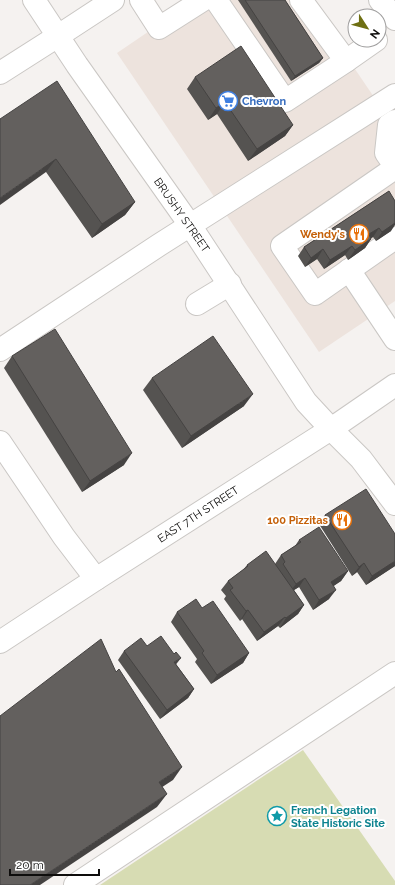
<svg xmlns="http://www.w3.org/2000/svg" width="395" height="885" font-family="Raleway,sans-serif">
<rect width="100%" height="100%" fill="#f5f2f0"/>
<path fill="#ede3dd" d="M195,0H308L395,128V301L319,352L117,53Z"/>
<path fill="#d7dcb3" d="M303,750L395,881V885H100Z"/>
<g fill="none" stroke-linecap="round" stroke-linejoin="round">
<g stroke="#cac7c4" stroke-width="24">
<g id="minor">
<path d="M34,0L77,65L190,225L306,402L331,429L361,459L395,504"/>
<path d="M141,0L159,28L203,0"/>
<path d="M216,0L285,101L346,61L376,40"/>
<path d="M301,0L346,61"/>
<path d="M0,73L58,36L113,0"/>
<path d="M395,121L389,125L386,153L395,166"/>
<path d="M395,168L282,246L315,294L395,238"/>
<path d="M349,270L395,339"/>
<path d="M197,304L230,284"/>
<path d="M0,350L159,245L395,95"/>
<path d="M0,442L64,537L96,579"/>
<path d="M75,885L395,673"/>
</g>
</g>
<g stroke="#cac7c4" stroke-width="24">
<g id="major">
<path d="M380,0L395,19"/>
<path d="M0,642L96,579L331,429L395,385"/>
</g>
</g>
<use href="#minor" stroke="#fff" stroke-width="22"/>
<use href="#major" stroke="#fff" stroke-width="22"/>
</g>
<g fill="#555351">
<path d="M238,0H285L323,58L319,63L291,81Z"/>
<path d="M195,77L293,125L285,136L248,161L217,114L208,120L187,89Z"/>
<path d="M0,119L135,202L125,215L92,238L46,172Z"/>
<path d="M389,191L391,231L376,241L373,237L371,238V239L365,248L348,260L345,255L324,269L317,259L305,267L298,256L304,247Z"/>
<path d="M12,356L124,465L82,492L4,368Z"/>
<path d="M152,378L244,406L182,448L143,390Z"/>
<path d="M325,515L395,566L366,585L357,572L352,576L319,524Z"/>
<path d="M299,540L348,571L341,581L333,586L329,599L313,610L299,587L294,590L304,605L298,614L280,628L278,626L257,641L242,619L240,621L224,599L226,596L221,590L228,581L243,570L247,565L275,564L281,555L295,546Z"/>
<path d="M202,608L249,653L243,663L211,684L195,662L197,659L171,622L177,612Z"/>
<path d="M147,646L176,664L194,689L188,698L160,719L118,660L124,651Z"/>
</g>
<g fill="#454342">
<path d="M323,58L319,63L291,81L295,76Z"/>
<path d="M225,102L217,114L208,120L216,108Z"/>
<path d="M293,125L285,136L248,161L257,149Z"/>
<path d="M56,159L46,172L0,205V198Z"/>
<path d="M135,202L125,215L92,238L102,224Z"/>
<path d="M395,220V225L391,231L376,241L382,232Z"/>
<path d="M379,228L373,237L362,244L369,234Z"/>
<path d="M371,239L365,248L348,260L355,250Z"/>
<path d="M352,246L345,255L324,269L330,260Z"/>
<path d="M323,249L317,259L305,267L311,258Z"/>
<path d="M253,394L244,406L182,448L191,436Z"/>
<path d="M132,453L124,465L82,492L90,481Z"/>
<path d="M395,561V566L366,585L372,576Z"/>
<path d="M364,563L357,572L352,576L359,567Z"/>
<path d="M348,571L341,581L325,592L331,582Z"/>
<path d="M305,578L299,587L289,593L296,584Z"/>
<path d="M336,590L329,599L313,610L319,600Z"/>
<path d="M304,605L298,614L280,628L286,618Z"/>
<path d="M248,610L242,619L240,621L246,611Z"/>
<path d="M285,617L278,626L257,641L264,632Z"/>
<path d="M249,653L243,663L211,684L217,675Z"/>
<path d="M181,658L174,667V662Z"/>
<path d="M194,689L188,698L160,719L167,710Z"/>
<path d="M182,767L173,780L150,795L159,782Z"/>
<path d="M167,794L157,807L40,885H30Z"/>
</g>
<g fill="#63605e" stroke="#454342">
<path d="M245,0H285L323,58L295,76Z"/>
<path d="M241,46L293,125L257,149L225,102L216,108L195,77Z"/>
<path d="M57,81L135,202L102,224L56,159L0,198V119Z"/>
<path d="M389,191L395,201V223L382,232L379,228L369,234L371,239L355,250L352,246L330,260L323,249L311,258L304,247Z"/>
<path d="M55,329L132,453L90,481L12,356Z"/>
<path d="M213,336L253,394L191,436L152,378Z"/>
<path d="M366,489L395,534V561L372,576L364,563L359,567L325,515Z"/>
<path d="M319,527L348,571L331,582L336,590L319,600L305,578L296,584L283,564L285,562L281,555L301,542L299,540Z"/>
<path d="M266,551L304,605L286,618L285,617L264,632L248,610L246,611L230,590L233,588L228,581L248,566L247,565Z"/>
<path d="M196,599L202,608L213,601L249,653L217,675L202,653L204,651L177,612Z"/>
<path d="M161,636L174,654L176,652L181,658L174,662L194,689L167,710L124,651L141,638L147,646Z"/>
<path d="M101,639L116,672L119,669L182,767L159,782L167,794L30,885H0V716Z"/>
</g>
<defs>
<g id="supermarket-ring" transform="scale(1)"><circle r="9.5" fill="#fff" stroke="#3f7fe0" stroke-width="1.5"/><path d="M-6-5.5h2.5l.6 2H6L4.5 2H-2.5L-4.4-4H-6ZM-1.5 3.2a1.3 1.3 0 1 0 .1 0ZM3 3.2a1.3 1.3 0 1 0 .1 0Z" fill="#3f7fe0"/></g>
<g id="restaurant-ring" transform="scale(1)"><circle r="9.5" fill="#fff" stroke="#e8710a" stroke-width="1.5"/><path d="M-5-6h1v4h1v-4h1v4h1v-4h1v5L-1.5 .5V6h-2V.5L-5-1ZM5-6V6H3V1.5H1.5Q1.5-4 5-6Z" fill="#e8710a"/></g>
<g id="sight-ring" transform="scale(1)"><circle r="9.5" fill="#fff" stroke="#0f9aa8" stroke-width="1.5"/><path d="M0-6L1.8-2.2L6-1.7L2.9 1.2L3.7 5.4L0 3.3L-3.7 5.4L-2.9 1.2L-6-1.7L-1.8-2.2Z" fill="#0f9aa8"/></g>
</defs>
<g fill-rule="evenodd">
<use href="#supermarket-ring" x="228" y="101"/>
<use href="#restaurant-ring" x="359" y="234"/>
<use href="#restaurant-ring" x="342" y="520"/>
<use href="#sight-ring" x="277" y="816"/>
</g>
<g text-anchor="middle" stroke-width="4" stroke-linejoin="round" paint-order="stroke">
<g font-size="11" font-weight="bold" fill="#366cbe" stroke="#fff" text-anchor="start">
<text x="242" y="105">Chevron</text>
</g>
<g font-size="11" fill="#0e0d0c" stroke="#fff">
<text transform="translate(182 215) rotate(55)" y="4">BRUSHY STREET</text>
<text transform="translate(198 514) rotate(-33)" y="4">EAST 7TH STREET</text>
</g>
<g font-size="11" font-weight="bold" fill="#c56008" stroke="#fff" text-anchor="end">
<text x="345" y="238">Wendy's</text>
<text x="328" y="524">100 Pizzitas</text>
</g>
<g font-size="11" font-weight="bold" fill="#0d838f" stroke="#fff" text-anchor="start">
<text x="291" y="814">French Legation<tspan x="291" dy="13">State Historic Site</tspan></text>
</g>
</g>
<g transform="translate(367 28) rotate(126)"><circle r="19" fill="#ffffff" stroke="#9f9e9e"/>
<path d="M0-3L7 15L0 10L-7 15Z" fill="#6e6f12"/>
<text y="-6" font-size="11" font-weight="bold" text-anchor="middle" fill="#0e0d0c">N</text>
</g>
<path d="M10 869v6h89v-6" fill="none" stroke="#0e0d0c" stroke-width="2"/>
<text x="16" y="869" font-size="12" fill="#0e0d0c" stroke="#ffffff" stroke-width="3" paint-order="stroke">20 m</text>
</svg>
